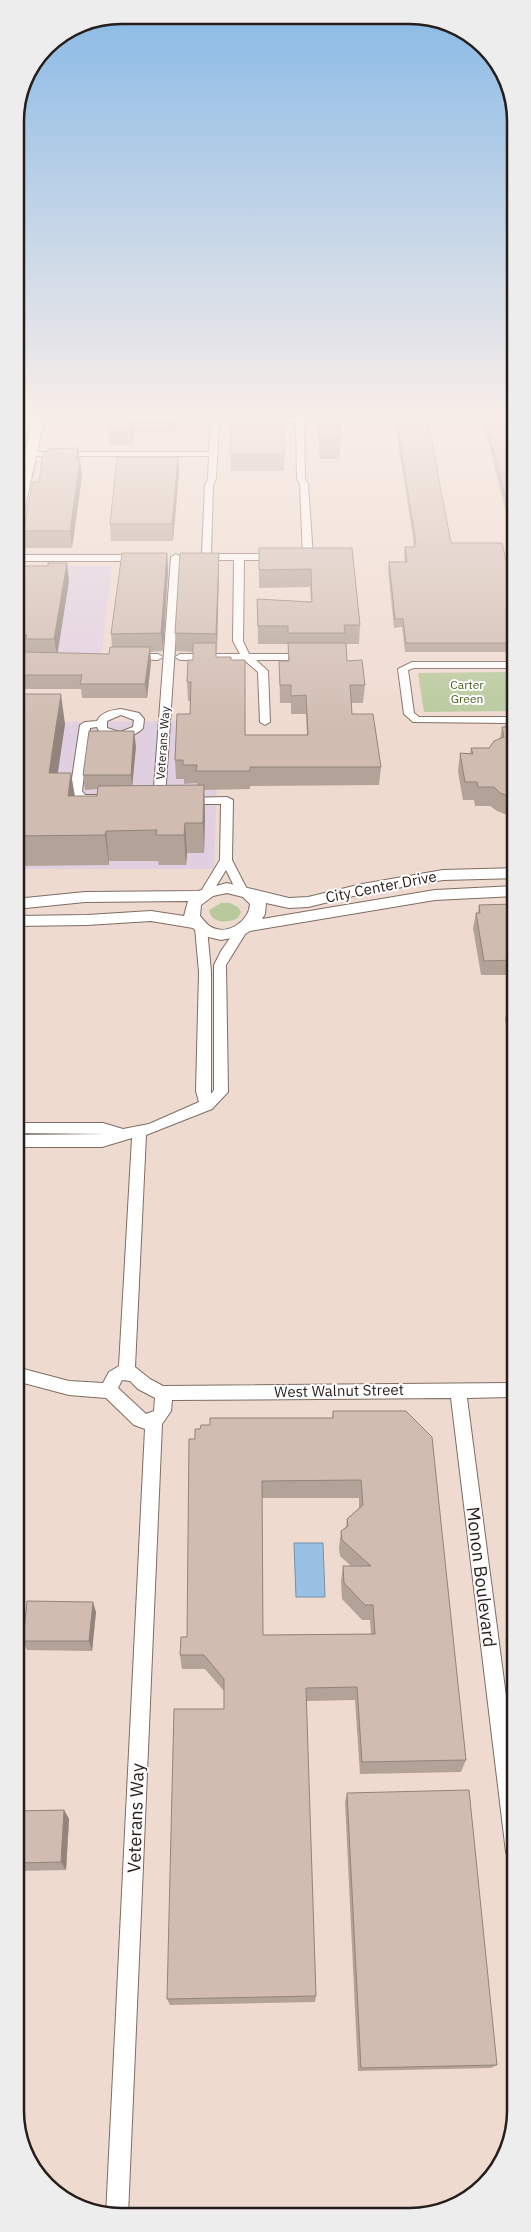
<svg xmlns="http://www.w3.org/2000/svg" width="531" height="2232" font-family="'IBM Plex Sans',sans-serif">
<rect width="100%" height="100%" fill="#efdacf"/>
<g fill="#e0cfe0">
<path d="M25,566H112L100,667H15V606Z"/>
<path d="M219,721L214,869H15V722Z"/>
</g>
<g fill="#b8c99c">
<path d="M515,672V711L424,712L418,673Z"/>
<path d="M221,903H230L238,907L241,912L238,918C228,923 211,924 209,910Z"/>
<path d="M505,1638H516V1702H513Z"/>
</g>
<path fill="#98c1e3" stroke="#7690a7" d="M294,1543H323L325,1597H296Z"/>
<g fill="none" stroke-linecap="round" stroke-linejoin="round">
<g stroke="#7f6d63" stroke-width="2">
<g id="minor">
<path d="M211,417H304L305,479L308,484L313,557L308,560L303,557L300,484L297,479L296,423H219L216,479L213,485L211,554H277L282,557L277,560H244L243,641L249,654H307L312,657L307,660H256L268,671L270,722L265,725L260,722L258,672L244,660H180L175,657L180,654H240L233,641L234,560H201L196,557L202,554L205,485L208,479L209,456H30L26,454L30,452H209Z"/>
<path d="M15,434H23L24,436L15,438Z"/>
<path d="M176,554L181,557L165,798L168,801L166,803L159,804L153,801L171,557Z"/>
<path d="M15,555H140L145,558L140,561H15Z"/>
<path d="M133,654H158L163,657L158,660L130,659L128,657Z"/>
<path d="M15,659H42L47,662L42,665H15Z"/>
<path d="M412,662H515V668H414L408,670L414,713L419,717H515V723L413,722L404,714L398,669Z"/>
<path d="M121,709L139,713L144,719L143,728C133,739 103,745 97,727L90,728L82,791L85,795H96L102,798L96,801L78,800L70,792L80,725L85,722L97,721C101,712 112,710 121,709ZM121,715L134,720L133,727L120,732L107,728V721Z"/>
<path d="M227,797L233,800L232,860L248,891L246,894H238L226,870L210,896L206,897L200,893L220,860L221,804H186L180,801L186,798Z"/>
<path d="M201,924L207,928L211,972V1094L214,1090V965L221,951L237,928L241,927L247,931L226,965L228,1092L212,1109L146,1135L135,1367L150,1379L163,1386L516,1383V1397L467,1398L516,1773V1862L509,1859L506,1852L451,1398L172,1400L171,1411L162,1424L128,2215H106L145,1429L134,1425L106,1398L69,1395L16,1381V1367L69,1381L103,1383L109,1372L119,1366L132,1138L102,1147H16V1135L106,1134L16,1133V1123H103L123,1129L149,1124L199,1102L196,1091L199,972L195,928ZM122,1380L130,1381L138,1389L155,1398L154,1411L146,1414L118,1388Z"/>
</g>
</g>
<g stroke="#7f6d63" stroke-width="2">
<path id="tertiary" d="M515,868V878L443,880L362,894L308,907L289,908L266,903L265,914L262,919L435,890L515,886V896L435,900L250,931L242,936L221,940L200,935L193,928L151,921L87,925L16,926V916L87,915L151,911L184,916L188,901L85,902L16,909L15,899L85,892L198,891L227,883L289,898L308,897L362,884L443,870ZM227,893L243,897L250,904C249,921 228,936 211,927C207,925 203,919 200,916L201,905L213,896Z"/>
</g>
<g stroke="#7f6d63" stroke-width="2">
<path id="secondary" d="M33,417H45L21,525L15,529V495Z"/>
</g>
<use href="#minor" fill="#fff" fill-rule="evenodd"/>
<use href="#tertiary" fill="#fff" fill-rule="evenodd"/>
<use href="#secondary" fill="#fff" fill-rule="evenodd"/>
</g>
<g fill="#b3a298" fill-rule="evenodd">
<path d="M110,417H177L176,432H134L132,445H109L108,428Z"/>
<path d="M319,417H339L341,437L340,459H320L318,433Z"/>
<path d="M394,417H427L451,543L514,595H515V652H405L402,627L394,628L388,570L389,562H405L404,556L405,547H414V544Z"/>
<path d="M482,417H514L515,421V536H512Z"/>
<path d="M78,448L82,476L72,548H25L23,531L39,482Z"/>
<path d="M230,454H285L284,471H231Z"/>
<path d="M178,457L179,474L173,541H111L110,524Z"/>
<path d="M259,548H352L360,625L359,644H346L347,661L365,685L363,703H352V714L381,767L379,785L250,786V789L204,790L205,815L204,853H187L186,865H159L158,861H109V865L15,866V694L65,724L58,773L75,796H97L98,789L85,790L83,775L136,746L132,785H197V783L184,784V779H176L175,760L190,714V701H188L187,682L193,660V652L176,651L175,633L219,553V571L216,657L231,660L245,735H307L306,714H291V703H280L279,661H288V644H258L257,599L311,602L310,587L259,588Z"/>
<path d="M167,553L168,571L163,651L150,652L151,662L147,698H82L81,689H23L21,675L25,654H15V608L69,581L57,653L109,654L112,647L111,634Z"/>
<path d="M506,723H515V828H514L513,817L497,811L490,806H475L474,800H463L458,772L460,753L470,754L471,748H489L500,739L502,727H505Z"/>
<path d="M515,904V975H481L473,928L476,913H478L479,905Z"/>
<path d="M508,1004H515V1084L505,1019Z"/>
<path d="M333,1411H406L466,1760L461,1772L360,1774L355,1700L306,1701L316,1996L315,2002L170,2005L167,1999L224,1709V1691L205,1669H182L180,1655L187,1637L195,1439L200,1429L210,1425L332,1418ZM262,1498H359V1508L347,1519L346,1527L341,1531L339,1548L340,1556L351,1566H343L341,1582L342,1599L362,1620H370L371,1634L263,1635Z"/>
<path d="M96,1612L92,1651L27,1650L23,1641Z"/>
<path d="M347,1793L497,2065L491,2068L358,2071L345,1802Z"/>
<path d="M64,1810L69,1819L66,1870L16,1871V1811Z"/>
</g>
<g fill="#92847c">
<path d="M132,417L134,432L132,445L130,428Z"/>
<path d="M175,417H177V419L176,432Z"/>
<path d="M78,448L80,464L76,460Z"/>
<path d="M178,457L179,474L173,541L172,524Z"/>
<path d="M80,460L82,476L72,548L70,531Z"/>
<path d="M167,553L168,571L163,651L161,633Z"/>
<path d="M219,553V571L217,652L216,634Z"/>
<path d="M67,563L69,581L57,657L54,639Z"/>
<path d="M150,647L151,662L147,698L145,684Z"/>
<path d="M61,694L65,724L53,803L49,773Z"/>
<path d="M134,731L136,746L132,789L131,775Z"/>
<path d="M71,773L76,803L68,796Z"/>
<path d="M204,785L205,815L204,853L203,823Z"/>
<path d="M185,823L187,853L186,865L184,835Z"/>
<path d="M106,831L109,861V865L105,835Z"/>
<path d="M93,1602L96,1612L92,1651L89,1641Z"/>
<path d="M64,1810L69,1819L66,1870L61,1862Z"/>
</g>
<g fill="#d0bcb1" stroke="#92847c" fill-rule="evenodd">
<path d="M110,417H132L130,428H108Z"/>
<path d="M283,417L285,454H230L231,418Z"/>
<path d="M319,417H339L341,437H320Z"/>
<path d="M396,417H427L451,543H502L514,595H515V643H406L403,619H395L389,562H407L405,547H415L414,543H416Z"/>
<path d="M485,417H514L515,421V527H513Z"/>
<path d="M78,448L76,460H80L70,531H23L33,482H39L43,453L47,452L48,449Z"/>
<path d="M117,457H178L172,524H110Z"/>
<path d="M259,548H352L360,625H344L345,633H288V626H258L257,599L312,602L311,569L259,570Z"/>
<path d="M122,553H167L161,633L111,634Z"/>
<path d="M180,553H219L216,634L175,633Z"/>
<path d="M48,563H67L54,639H26L27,635H15V608L24,566H48Z"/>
<path d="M193,643H216V657H231V660H245V735H308L306,695L291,696V685H280L279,661H289L288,643H346L347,661L362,660L365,685H350L352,714H373L381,767H250V771H196L197,765H183V760H175L177,714H190L191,682H187L188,660H193Z"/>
<path d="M110,647H150L145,684H80L82,675H21L25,652L109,654Z"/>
<path d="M15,694H61L49,773H71L68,796H97L98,786L204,785L203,823H185L184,835H156L157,830L106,831L105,835L15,836Z"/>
<path d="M506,723H515V798L500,793L494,787H478L477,782H465L460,753L473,754L471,748H489L494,741L504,737L502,727H506Z"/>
<path d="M89,731H134L131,775H83Z"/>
<path d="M515,904V960L484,961L476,913H480L479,905Z"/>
<path d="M508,1004H515V1049Z"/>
<path d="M333,1411H406L432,1437L466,1760L362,1762L357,1687L306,1688L316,1996L167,1999L174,1709H224V1679L204,1655H180L181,1637H187L189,1439H195V1429H200L201,1425H210V1418H333ZM361,1480L363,1505L347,1519L348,1526L341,1531L342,1540L371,1566H343L344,1583L365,1605H373L375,1634L263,1635L262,1481Z"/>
<path d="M27,1601L93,1602L89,1641H23Z"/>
<path d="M469,1790L497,2065L361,2068L347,1793Z"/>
<path d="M64,1810L61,1862L16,1863V1811Z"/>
</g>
<linearGradient id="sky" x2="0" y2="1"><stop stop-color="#88b9e6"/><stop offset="0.57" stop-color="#f8eee9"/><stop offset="1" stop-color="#f8eee9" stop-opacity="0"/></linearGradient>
<rect width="531" height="730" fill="url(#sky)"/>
<g text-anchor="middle" stroke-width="4" stroke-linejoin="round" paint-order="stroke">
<g font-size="12" fill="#4b5f1c" stroke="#fff">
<text x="467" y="689">Carter<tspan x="467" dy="14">Green</tspan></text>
</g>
<g font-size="12" fill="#261e1a" stroke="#fff">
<text transform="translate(163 743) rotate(-86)" y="4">Veterans Way</text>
</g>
<g font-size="15" fill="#261e1a" stroke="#fff">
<text transform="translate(381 887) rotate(-11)" y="5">City Center Drive</text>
<text transform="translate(339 1391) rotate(-1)" y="5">West Walnut Street</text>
</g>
<g font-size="18" fill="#261e1a" stroke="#fff">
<text transform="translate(481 1577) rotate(83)" y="6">Monon Boulevard</text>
<text transform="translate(136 1818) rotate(-88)" y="6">Veterans Way</text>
</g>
</g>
<path d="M0 0H531V2232H0ZM121 24H410A97 97 0 0 1 507 121V2111A97 97 0 0 1 410 2208H121A97 97 0 0 1 24 2111V121A97 97 0 0 1 121 24Z" fill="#eeeded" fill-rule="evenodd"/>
<path fill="none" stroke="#261e1a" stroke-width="2.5" d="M121 24H410A97 97 0 0 1 507 121V2111A97 97 0 0 1 410 2208H121A97 97 0 0 1 24 2111V121A97 97 0 0 1 121 24Z"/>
</svg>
